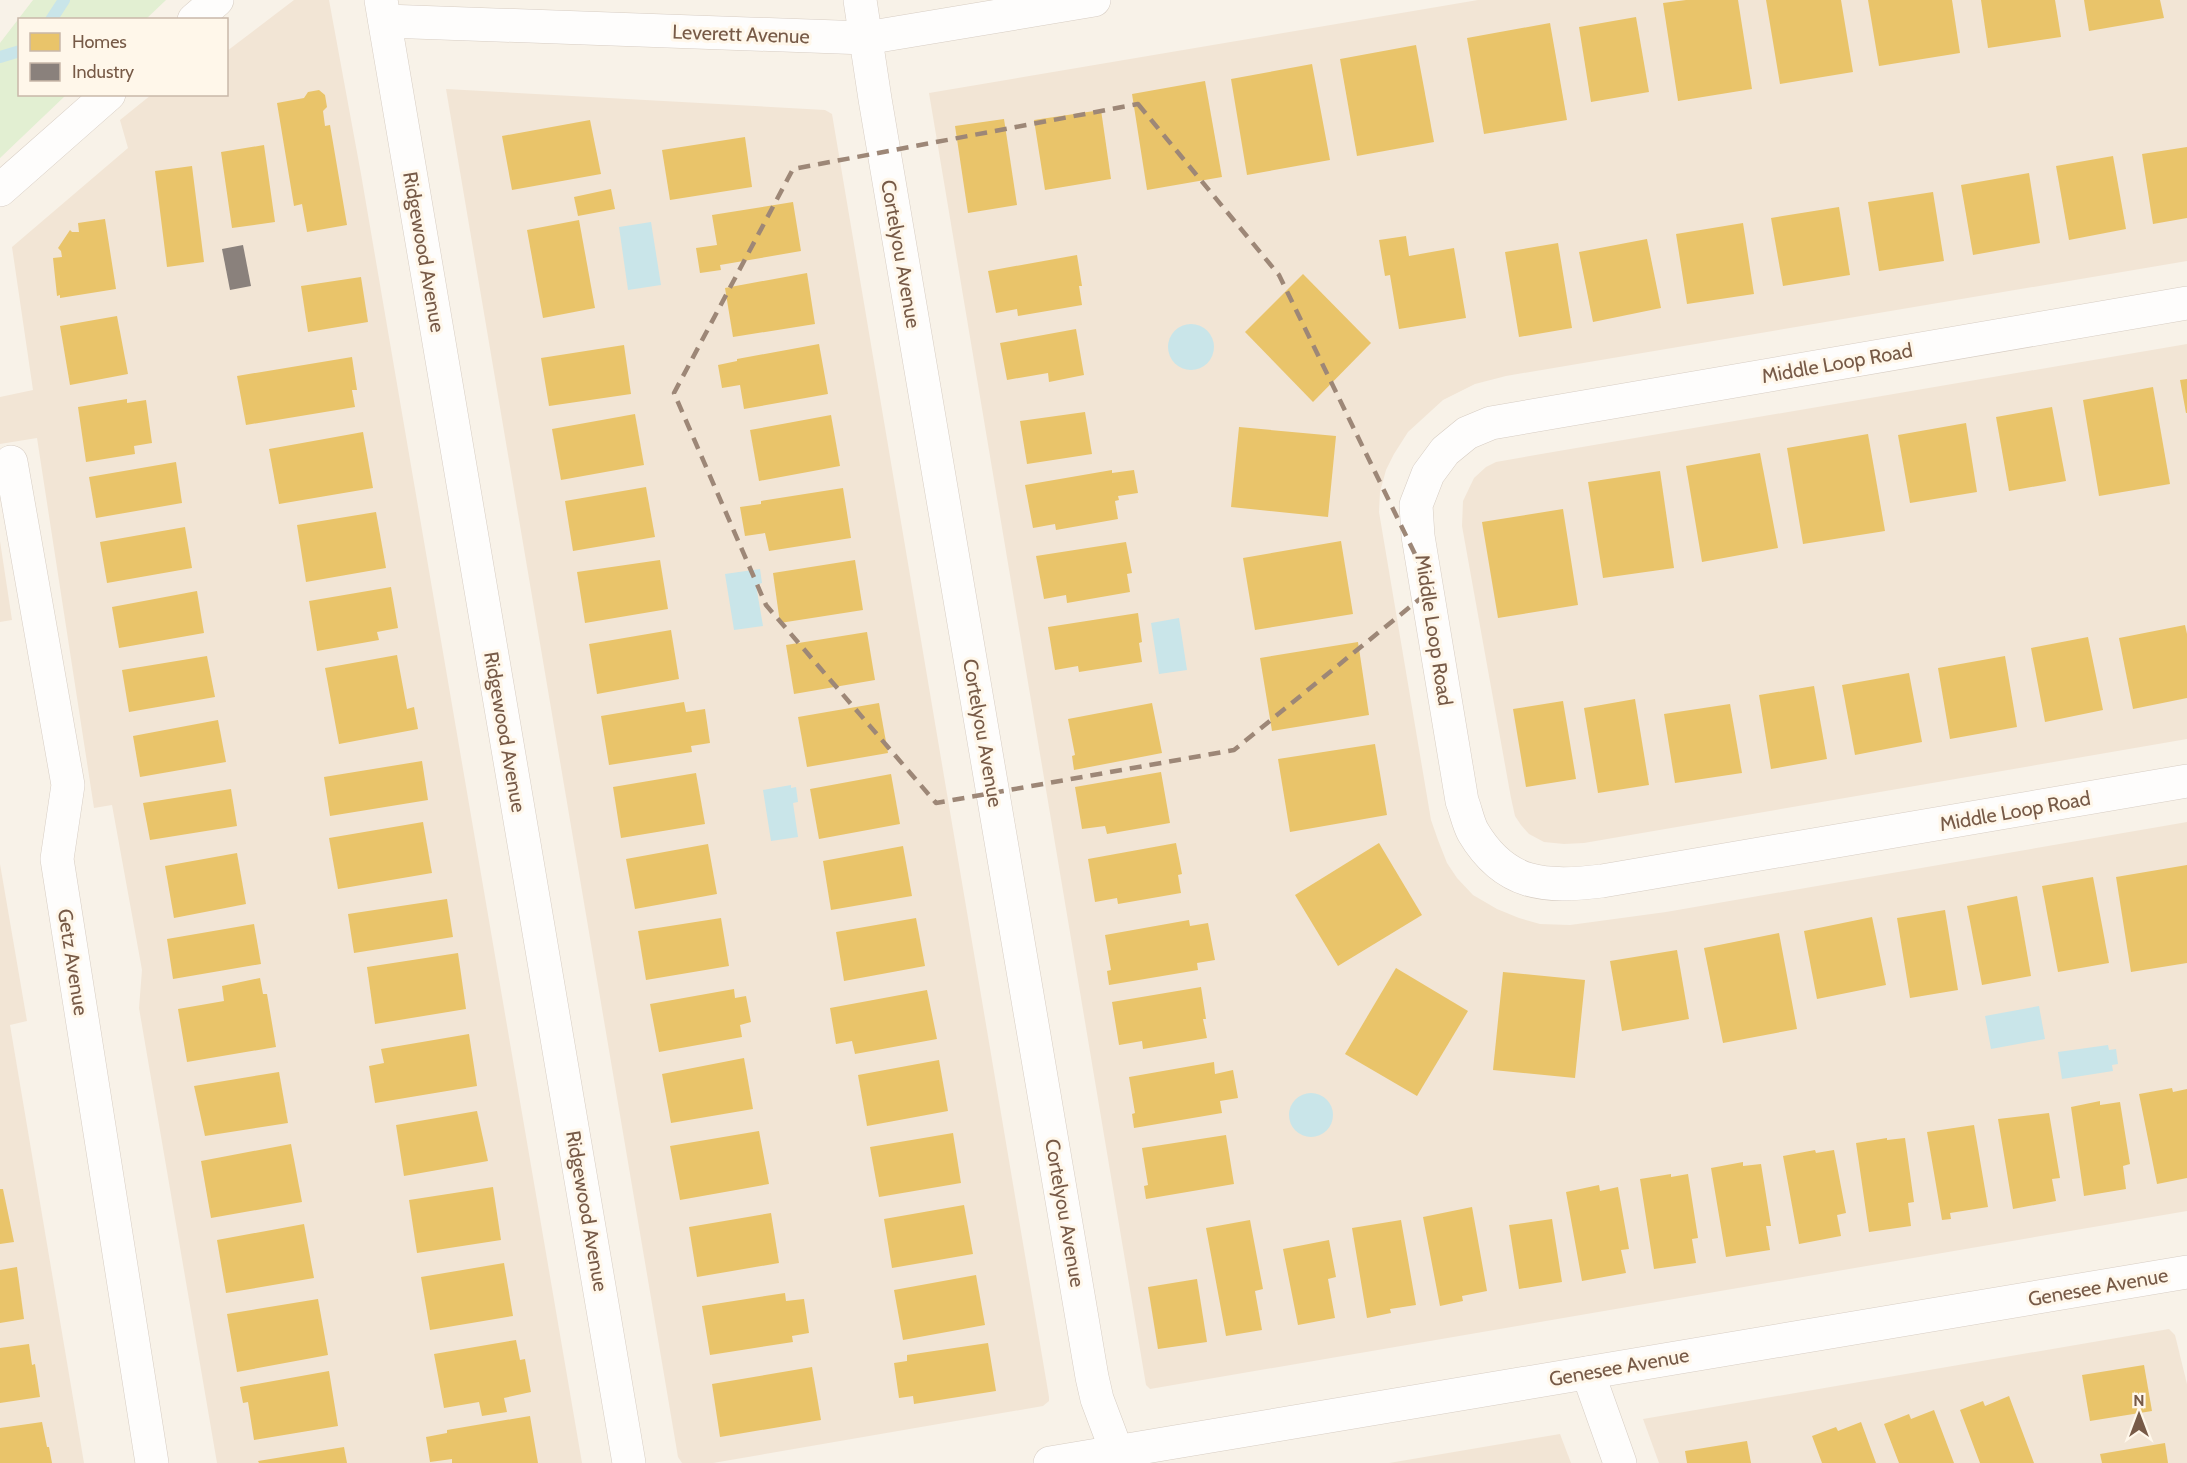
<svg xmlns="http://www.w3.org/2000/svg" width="2187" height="1463" font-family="Cabin,sans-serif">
<rect width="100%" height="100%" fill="#f8f2e8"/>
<g fill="#f2e5d5">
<path d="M294,0H329L361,174L582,1463H217L139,1008L142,970L112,805L94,808L37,438L0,444V397L33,390L12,247L128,148L120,120L151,95L226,94L227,51Z"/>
<path d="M1478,0H2187V261L1506,376L1475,384L1443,400L1408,432L1394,454L1386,470L1380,492L1379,512L1431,820L1438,840L1447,863L1457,878L1473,895L1497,909L1519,918L1540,924L1570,925L1666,912L2187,822V1211L1150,1389L1146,1385L929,93Z"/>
<path d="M446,89L825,110L832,114L1049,1397V1401L1043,1406L713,1463H682L678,1457Z"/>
<path d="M2187,344V739L1584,843L1564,844L1544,842L1529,834L1521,825L1515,816L1511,798L1462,526L1463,501L1474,478L1486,467L1496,462L1547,453Z"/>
<path d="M0,541L12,620L0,622Z"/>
<path d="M0,864L27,1021L10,1025L84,1463H0Z"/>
<path d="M2169,1329L2175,1335L2187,1384V1463H1659L1643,1419Z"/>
<path d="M1560,1434L1571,1463H1389Z"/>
</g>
<path fill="#e2efd2" d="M33,0H166L146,19L20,20V94L66,95L0,158V43Z"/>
<g fill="#c9e5e9">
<path d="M651,222L661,285L628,290L619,227Z"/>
<circle cx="1191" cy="347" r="23"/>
<path d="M760,569L762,583L756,585L763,626L734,630L725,574Z"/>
<path d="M1179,618L1187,670L1159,674L1151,623Z"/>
<path d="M791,785V788L796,787L798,802L793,803L798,837L771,841L763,790Z"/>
<path d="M2039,1006L2045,1039L1991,1049L1985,1016Z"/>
<path d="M2108,1045L2109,1050L2116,1049L2118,1064L2112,1065L2113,1071L2062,1079L2058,1052Z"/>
<circle cx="1311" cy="1115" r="22"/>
</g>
<g fill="#e9c46a">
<path d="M1686,0H1738L1752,89L1678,101L1663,3Z"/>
<path d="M1766,0H1841L1853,72L1780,84Z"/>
<path d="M1868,0H1952L1960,53L1879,66Z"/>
<path d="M1981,0H2055L2061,37L1988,48Z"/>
<path d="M2084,0H2160L2164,18L2089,31Z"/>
<path d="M1636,17L1649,92L1591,102L1579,27Z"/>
<path d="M1550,23L1567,120L1484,134L1467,38Z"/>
<path d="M1416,45L1434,142L1357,156L1340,59Z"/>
<path d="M1312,64L1330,160L1247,175L1231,79Z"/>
<path d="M1205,81L1222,177L1147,190L1132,94Z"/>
<path d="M319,90L325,95L327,107L323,111L325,126L330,125L347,225L307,232L302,204L294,206L277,103L304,98L308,92Z"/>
<path d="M1101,110L1111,179L1045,190L1034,120Z"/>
<path d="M1004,119L1017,205L968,213L955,126Z"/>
<path d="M590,120L601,174L512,190L502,136Z"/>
<path d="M745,137L752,187L670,200L662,150Z"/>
<path d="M264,145L275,222L232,228L221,152Z"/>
<path d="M2187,147V218L2153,224L2142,154Z"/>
<path d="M2113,156L2126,229L2069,240L2056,166Z"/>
<path d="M192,166L204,262L167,267L155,171Z"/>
<path d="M2029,173L2040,243L1973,255L1961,185Z"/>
<path d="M611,189L615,209L578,216L574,197Z"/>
<path d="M1933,192L1944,261L1879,271L1868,202Z"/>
<path d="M793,202L801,251L720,265L721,270L700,273L696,248L717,245L712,215Z"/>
<path d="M1839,207L1850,275L1783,286L1771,218Z"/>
<path d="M105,219L116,289L60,298V295L57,296L53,258L62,257L61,251L58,248L70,230L72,232H79L78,223Z"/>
<path d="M579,220L595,308L543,318L527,230Z"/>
<path d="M1743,223L1754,294L1687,304L1676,234Z"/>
<path d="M1406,236L1409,256L1454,248L1466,318L1399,329L1390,275L1385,276L1379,240Z"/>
<path d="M1647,239L1661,308L1593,322L1579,252Z"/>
<path d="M1558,243L1572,328L1519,337L1505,252Z"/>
<path d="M1077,255L1082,286H1079L1082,305L1018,316L1017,309L996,313L988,271Z"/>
<path d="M807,273L815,324L733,337L725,288Z"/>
<path d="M1303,274L1371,343L1313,402L1245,332Z"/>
<path d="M361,277L368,322L308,332L301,286Z"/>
<path d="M117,316L128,374L70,385L60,326Z"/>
<path d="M1076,329L1084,375L1049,382L1048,373L1007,380L1000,343Z"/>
<path d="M819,344L828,394L744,409L740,385L722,388L718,365L737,361V359Z"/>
<path d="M624,345L631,394L549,406L541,358Z"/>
<path d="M352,357L357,390H352L355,407L246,425L237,376Z"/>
<path d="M2187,379V413H2186L2180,380Z"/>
<path d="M2153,387L2170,484L2099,496L2083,400Z"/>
<path d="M127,399V403L146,400L152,443L134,446L135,454L86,462L78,407Z"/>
<path d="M2052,407L2066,481L2009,491L1996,417Z"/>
<path d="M1085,412L1092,454L1027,464L1020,421Z"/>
<path d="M635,414L644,465L561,480L552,429Z"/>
<path d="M831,415L840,466L759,481L750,430Z"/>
<path d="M1966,423L1977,492L1910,503L1898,435Z"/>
<path d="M1239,427L1336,436L1328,517L1231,507Z"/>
<path d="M363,432L373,488L279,504L269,449Z"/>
<path d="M1868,434L1885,531L1803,544L1787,448Z"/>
<path d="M1760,453L1778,548L1702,562L1686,466Z"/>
<path d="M176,462L182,503L96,518L89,477Z"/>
<path d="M1112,470V473L1134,470L1138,493L1118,496L1119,500L1115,501L1118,519L1056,530L1055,524L1033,528L1025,485Z"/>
<path d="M1660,471L1674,568L1603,578L1588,482Z"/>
<path d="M646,487L655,537L573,551L565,501Z"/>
<path d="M843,488L851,538L769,551L765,533L745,536L740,507L761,504V501Z"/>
<path d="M1563,509L1578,605L1498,618L1482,522Z"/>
<path d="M376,512L386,568L306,582L297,525Z"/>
<path d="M185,527L192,568L107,583L100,542Z"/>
<path d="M1341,541L1353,614L1255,630L1243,558Z"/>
<path d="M1126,542L1132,573L1127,574L1130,592L1067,603L1066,595L1044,599L1036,556Z"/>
<path d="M660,560L668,609L585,623L577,572Z"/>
<path d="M855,560L863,610L780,623L773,573Z"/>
<path d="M391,587L398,628L377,632L379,640L317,651L309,601Z"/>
<path d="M197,591L204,633L119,648L112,607Z"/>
<path d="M1138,613L1142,642L1139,643L1142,662L1079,672L1078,666L1055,670L1048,627Z"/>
<path d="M2185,625L2187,634V698L2133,709L2119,638Z"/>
<path d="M671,630L679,679L597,694L589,644Z"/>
<path d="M867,632L875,680L794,694L786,645Z"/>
<path d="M2088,637L2103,710L2045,722L2031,648Z"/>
<path d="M1358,642L1369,715L1272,731L1260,658Z"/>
<path d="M397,655L407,709L414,707L418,729L339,744L325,668Z"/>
<path d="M207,656L215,697L129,712L122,670Z"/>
<path d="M2005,656L2017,727L1950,739L1938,668Z"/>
<path d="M1909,673L1922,742L1855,755L1842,685Z"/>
<path d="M1814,686L1827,759L1771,769L1759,695Z"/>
<path d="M1635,699L1649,785L1598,793L1584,708Z"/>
<path d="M1563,701L1576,779L1526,787L1513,709Z"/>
<path d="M684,702L686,712L705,709L710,743L691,746L692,752L609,765L601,716Z"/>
<path d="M879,703L888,753L807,767L798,717Z"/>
<path d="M1152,703L1162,753L1074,770L1072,756L1075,755L1068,719Z"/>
<path d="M1730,704L1742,773L1675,783L1664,714Z"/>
<path d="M218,720L226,762L140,777L133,736Z"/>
<path d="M1375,744L1387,815L1290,832L1278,759Z"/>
<path d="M422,761L428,800L330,816L324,777Z"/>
<path d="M1161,772L1170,823L1107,834L1105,826L1082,829L1075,787Z"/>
<path d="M696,773L705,824L621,838L613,787Z"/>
<path d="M891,774L900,824L819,839L810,789Z"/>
<path d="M231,789L237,826L150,840L143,803Z"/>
<path d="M423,822L432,873L338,889L329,838Z"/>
<path d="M1176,843L1182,874L1178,875L1181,893L1118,904L1117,898L1095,902L1088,859Z"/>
<path d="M1379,843L1422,915L1338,966L1295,895Z"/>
<path d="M708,844L717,894L635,909L626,859Z"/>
<path d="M903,846L912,896L831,910L823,861Z"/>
<path d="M237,853L246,904L174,918L165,866Z"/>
<path d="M2187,865V963L2131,972L2116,877Z"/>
<path d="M2093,877L2109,963L2058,972L2042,886Z"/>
<path d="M2017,896L2031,976L1982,985L1967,906Z"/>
<path d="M447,899L453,937L354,953L348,914Z"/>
<path d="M1945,910L1958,990L1910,998L1897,918Z"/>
<path d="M1872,917L1886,985L1817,999L1804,931Z"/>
<path d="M721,918L729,966L646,980L638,931Z"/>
<path d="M916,918L925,966L844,981L836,932Z"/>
<path d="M1189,920L1190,926L1208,923L1215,960L1197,963L1198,970L1109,985L1107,971L1111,970L1105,935Z"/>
<path d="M254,924L261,964L173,979L167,939Z"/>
<path d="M1779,933L1797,1029L1723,1043L1704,948Z"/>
<path d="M1677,950L1689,1019L1622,1031L1610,961Z"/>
<path d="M458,953L466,1009L375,1024L367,967Z"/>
<path d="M1396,968L1468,1011L1417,1096L1345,1054Z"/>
<path d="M1503,972L1585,980L1575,1078L1493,1070Z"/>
<path d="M260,978L263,994H267L276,1047L187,1062L178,1009L224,1001L222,986Z"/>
<path d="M1201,987L1206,1019H1203L1207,1038L1143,1049L1142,1041L1119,1045L1112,1002Z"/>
<path d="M734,989L735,998L746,996L751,1022L740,1025L742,1037L659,1052L650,1004Z"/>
<path d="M927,990L937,1039L855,1054L852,1041L836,1044L830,1008Z"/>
<path d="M469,1034L477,1086L375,1103L369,1066L384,1063L381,1049Z"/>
<path d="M744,1058L753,1109L671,1123L662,1074Z"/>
<path d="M939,1060L948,1111L867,1126L858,1075Z"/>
<path d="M1214,1062L1215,1074L1233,1070L1238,1098L1220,1101L1222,1113L1134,1128L1132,1114L1135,1113L1129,1077Z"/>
<path d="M279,1072L288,1123L205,1136L194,1086Z"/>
<path d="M2172,1088L2173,1092L2187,1089V1178L2157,1184L2139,1094Z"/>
<path d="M2100,1101V1105L2120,1102L2130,1164L2123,1166L2126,1189L2084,1196L2071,1107Z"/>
<path d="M477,1111L488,1161L404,1176L396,1125Z"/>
<path d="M2049,1113L2060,1178L2052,1179L2056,1201L2013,1209L1998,1119Z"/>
<path d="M1974,1125L1988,1207L1950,1213L1951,1219L1942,1220L1927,1132Z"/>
<path d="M759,1131L769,1184L680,1200L670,1146Z"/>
<path d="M953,1133L961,1183L879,1197L870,1147Z"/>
<path d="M1226,1135L1234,1184L1146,1199L1144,1186L1148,1185L1142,1148Z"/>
<path d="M1887,1138V1140L1905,1138L1914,1202L1908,1203L1911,1226L1869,1232L1856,1143Z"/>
<path d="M291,1144L302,1202L211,1218L201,1161Z"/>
<path d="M1815,1150L1816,1153L1834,1150L1846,1213L1837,1215L1841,1236L1799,1244L1783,1156Z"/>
<path d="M1743,1162V1166L1761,1164L1771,1226H1766L1770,1250L1726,1257L1711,1168Z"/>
<path d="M1671,1174V1177L1688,1174L1698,1238L1692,1239L1696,1263L1654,1269L1640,1179Z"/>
<path d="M1599,1185L1600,1191L1618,1187L1629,1249L1621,1250L1626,1273L1582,1281L1566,1192Z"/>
<path d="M493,1187L501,1240L417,1253L409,1200Z"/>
<path d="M0,1189H3L14,1242L0,1244Z"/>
<path d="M964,1205L973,1254L892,1268L884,1219Z"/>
<path d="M1472,1207L1487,1291L1462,1296L1463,1301L1440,1306L1423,1217Z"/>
<path d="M771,1213L779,1263L697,1277L689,1227Z"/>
<path d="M1552,1219L1562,1282L1519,1289L1509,1225Z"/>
<path d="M1250,1220L1263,1289L1255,1291L1262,1330L1226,1336L1206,1228Z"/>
<path d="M1401,1220L1416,1305L1390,1309L1391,1313L1367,1318L1352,1228Z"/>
<path d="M304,1224L314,1278L226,1293L217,1240Z"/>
<path d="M1329,1240L1336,1277L1328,1279L1335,1318L1298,1325L1283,1249Z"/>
<path d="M504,1263L513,1316L430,1330L421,1277Z"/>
<path d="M17,1267L24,1319L0,1323V1270Z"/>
<path d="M976,1275L985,1325L903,1340L894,1290Z"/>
<path d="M1197,1279L1207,1342L1158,1349L1148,1287Z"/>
<path d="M785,1293L786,1301L804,1299L809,1333L792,1336L793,1342L710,1355L702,1306Z"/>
<path d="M318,1299L328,1355L237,1372L227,1314Z"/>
<path d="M516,1340L520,1360L525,1359L531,1392L504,1398L507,1412L482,1416L479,1402L444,1408L434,1354Z"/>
<path d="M988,1343L996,1391L914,1404L913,1396L899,1398L894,1363L907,1361V1355Z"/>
<path d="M29,1344L32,1365L35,1364L40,1397L0,1403V1348Z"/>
<path d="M2144,1365L2152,1411L2090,1421L2082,1375Z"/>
<path d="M812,1367L821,1420L720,1437L712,1384Z"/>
<path d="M329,1371L338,1426L254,1440L248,1402L243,1403L240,1387Z"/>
<path d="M2009,1396L2034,1463H1980L1960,1410L1983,1401L1985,1406Z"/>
<path d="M1934,1410L1954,1463H1899L1884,1424L1909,1414L1911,1419Z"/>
<path d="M530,1416L538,1463H452V1459L430,1462L426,1437L447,1433V1430Z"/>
<path d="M42,1422L47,1447H49L52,1463H0V1428Z"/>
<path d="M1861,1422L1876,1463H1822L1812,1436L1836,1427L1838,1431Z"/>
<path d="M1747,1441L1751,1463H1687L1685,1451Z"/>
<path d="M2165,1443L2168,1463H2102L2100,1454Z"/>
<path d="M344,1447L347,1463H259L258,1461Z"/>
</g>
<path fill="#8a817c" d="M243,245L251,286L230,290L222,249Z"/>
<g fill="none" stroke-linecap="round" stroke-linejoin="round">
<g stroke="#c9e5e9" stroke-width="12">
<path d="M51,20L64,0"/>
<path d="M0,57L20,51"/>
</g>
<g stroke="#d7cdc3" stroke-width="34">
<g id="minor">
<path d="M381,0L629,1463"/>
<path d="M860,0L875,99L1092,1377L1097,1399L1121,1463"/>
<path d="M194,20L217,0"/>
<path d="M385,21L866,38L1094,0"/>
<path d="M0,190L109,94"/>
<path d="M2187,303L1491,423L1467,433L1445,451L1428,474L1416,505L1418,536L1462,801C1466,811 1468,823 1473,832C1505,886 1545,888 1602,881L2187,781"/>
<path d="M11,462L68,785L57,859L152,1463"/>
<path d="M1588,1373L1620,1463"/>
<path d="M1050,1463L2187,1272"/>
</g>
</g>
<use href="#minor" stroke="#fefdfc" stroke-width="33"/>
</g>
<path fill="none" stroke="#9d8777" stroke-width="4.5" stroke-dasharray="12 8" stroke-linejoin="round" d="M1138,104L1279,275L1432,589L1234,750L936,803L766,605L674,393L793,169Z"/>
<g text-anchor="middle" stroke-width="6" stroke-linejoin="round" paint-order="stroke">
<g font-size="20" fill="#775a47" stroke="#fff7ea">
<text transform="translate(741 34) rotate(2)" y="7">Leverett Avenue</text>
<text transform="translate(424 252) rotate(80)" y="7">Ridgewood Avenue</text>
<text transform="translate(901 254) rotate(80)" y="7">Cortelyou Avenue</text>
<text transform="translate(1837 363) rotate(-10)" y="7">Middle Loop Road</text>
<text transform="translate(1434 630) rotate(81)" y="7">Middle Loop Road</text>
<text transform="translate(505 732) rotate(80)" y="7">Ridgewood Avenue</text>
<text transform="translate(983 733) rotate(80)" y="7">Cortelyou Avenue</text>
<text transform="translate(2015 811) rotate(-10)" y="7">Middle Loop Road</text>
<text transform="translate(73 962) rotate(81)" y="7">Getz Avenue</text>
<text transform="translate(587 1211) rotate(80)" y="7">Ridgewood Avenue</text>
<text transform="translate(1065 1213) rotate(80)" y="7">Cortelyou Avenue</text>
<text transform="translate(2098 1287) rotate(-10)" y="7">Genesee Avenue</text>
<text transform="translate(1619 1367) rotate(-10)" y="7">Genesee Avenue</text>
</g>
</g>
<rect x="18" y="18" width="210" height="78" fill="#fff7ea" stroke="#c9b8a9" stroke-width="1.5"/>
<rect x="30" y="33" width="30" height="18" fill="#e9c46a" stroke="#c9b8a9" stroke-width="1.5"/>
<text x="72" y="48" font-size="18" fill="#775a47">Homes</text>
<rect x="30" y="63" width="30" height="18" fill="#8a817c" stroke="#c9b8a9" stroke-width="1.5"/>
<text x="72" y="78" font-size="18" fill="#775a47">Industry</text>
<g transform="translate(2139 1415)" stroke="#fff7ea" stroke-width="4.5" paint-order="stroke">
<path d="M0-4.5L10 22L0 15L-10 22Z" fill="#775a47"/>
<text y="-9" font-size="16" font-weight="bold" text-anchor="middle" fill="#775a47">N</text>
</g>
</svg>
